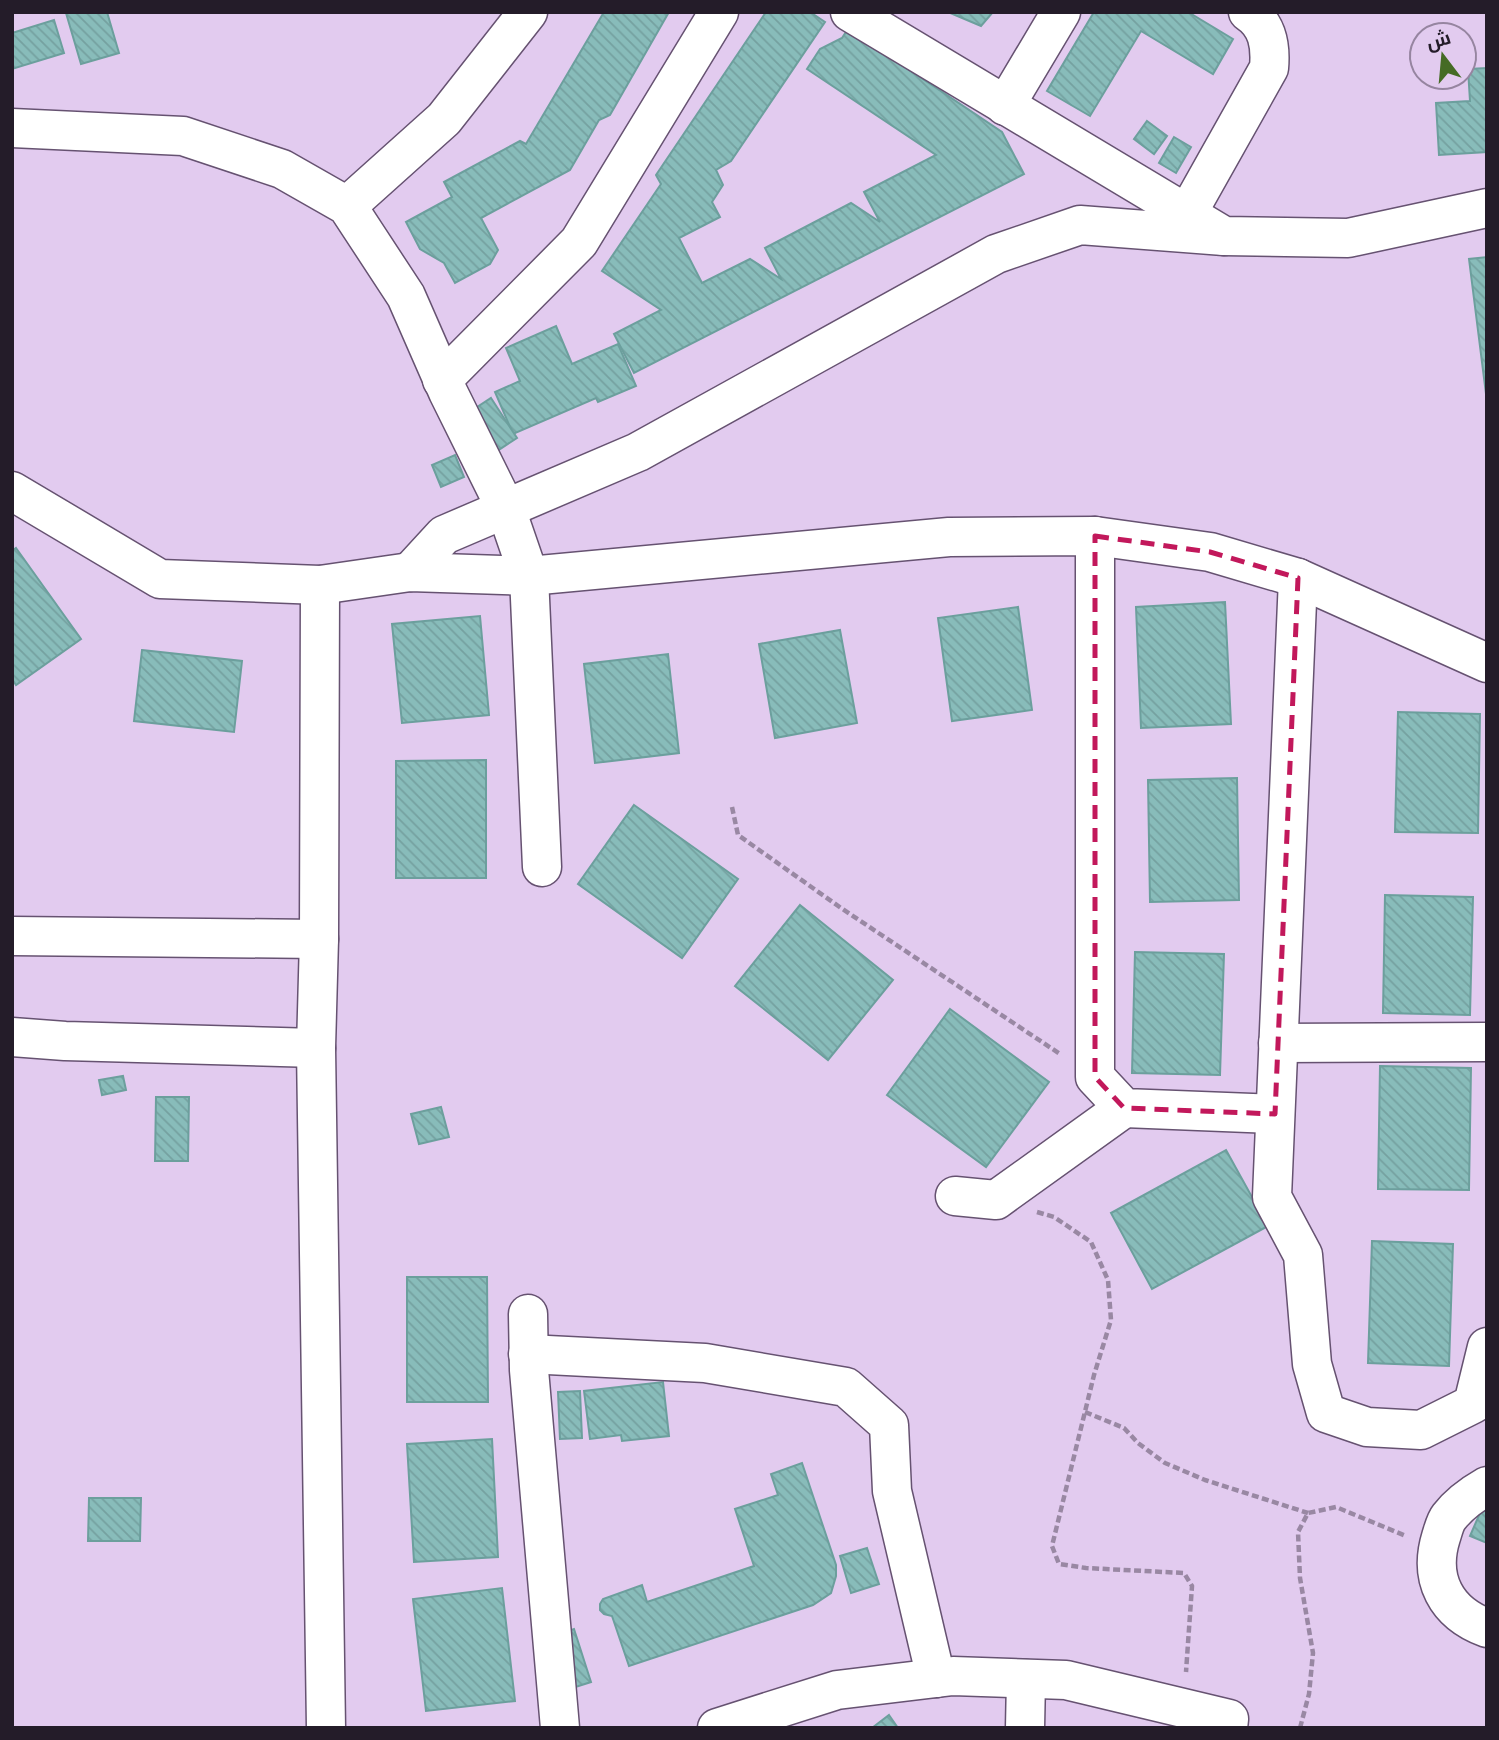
<svg xmlns="http://www.w3.org/2000/svg" width="1499" height="1740" font-family="Montserrat,Cairo,sans-serif">
<defs>
<pattern id="building-back-hatch" width="6" height="6" patternUnits="userSpaceOnUse" patternTransform="scale(1.75)"><rect width="6" height="6" fill="#88bcba"/><path d="M-1 5l2 2M0 0l6 6M5-1l2 2" fill="none" stroke="#75a1a0"/></pattern>
</defs>
<rect width="100%" height="100%" fill="#e2cbef"/>
<g fill="url(#building-back-hatch)" stroke="#6c9f9d" stroke-width="2">
<path d="M107,12L119,53L81,64L66,13Z"/>
<path d="M604,12H669L610,115L599,120L570,170L481,218L498,250L490,264L455,283L444,263L420,249L406,222L452,197L444,182L520,141L526,144Z"/>
<path d="M766,12H810L825,22L731,161L716,170L723,185L712,202L720,217L679,238L702,283L750,259L781,279L765,248L851,203L880,222L864,192L936,155L807,69L820,49L842,38L848,29L1002,132L1024,174L634,373L614,334L661,310L602,271L661,184L656,175Z"/>
<path d="M948,12H993L981,26Z"/>
<path d="M1094,12H1188L1233,39L1213,74L1141,31L1090,116L1047,91Z"/>
<path d="M54,20L64,53L12,69V33Z"/>
<path d="M1487,68V152L1439,155L1436,103L1470,101L1468,69Z"/>
<path d="M1147,121L1167,136L1154,154L1134,139Z"/>
<path d="M1174,137L1191,147L1176,173L1159,163Z"/>
<path d="M1487,257V402L1469,259Z"/>
<path d="M556,326L572,364L618,344L636,386L598,402L596,398L513,434L495,392L520,381L506,348Z"/>
<path d="M491,398L517,438L494,453L468,413Z"/>
<path d="M455,455L464,477L441,487L432,465Z"/>
<path d="M16,548L81,639L16,685L12,679V551Z"/>
<path d="M1225,602L1231,724L1141,728L1136,607Z"/>
<path d="M1018,607L1032,710L952,721L938,618Z"/>
<path d="M480,616L489,715L402,723L392,624Z"/>
<path d="M840,630L857,723L775,738L759,644Z"/>
<path d="M142,650L242,661L234,732L134,721Z"/>
<path d="M668,654L679,753L595,763L584,664Z"/>
<path d="M1398,712L1480,714L1478,833L1395,832Z"/>
<path d="M486,760V878H396V761Z"/>
<path d="M1237,778L1239,900L1150,902L1148,780Z"/>
<path d="M634,805L738,879L682,958L578,884Z"/>
<path d="M1385,895L1473,897L1470,1015L1383,1013Z"/>
<path d="M800,905L893,980L828,1060L735,986Z"/>
<path d="M1135,952L1224,954L1220,1075L1132,1073Z"/>
<path d="M950,1009L1049,1082L986,1167L887,1095Z"/>
<path d="M1380,1066L1471,1068L1469,1190L1378,1189Z"/>
<path d="M123,1076L126,1090L102,1095L99,1080Z"/>
<path d="M156,1097H189L188,1161H155Z"/>
<path d="M441,1107L449,1137L419,1144L411,1114Z"/>
<path d="M1226,1150L1268,1226L1152,1289L1111,1213Z"/>
<path d="M1372,1241L1453,1244L1449,1366L1368,1363Z"/>
<path d="M407,1277H487L488,1402H407Z"/>
<path d="M663,1382L669,1436L622,1441L621,1435L590,1439L584,1391Z"/>
<path d="M580,1391L582,1438L560,1439L558,1392Z"/>
<path d="M492,1439L498,1557L414,1562L407,1444Z"/>
<path d="M802,1463L836,1565V1576L831,1593L813,1605L629,1666L612,1616L604,1614L600,1610V1604L603,1599L642,1585L647,1602L754,1566L735,1509L778,1495L771,1474Z"/>
<path d="M89,1498H141L140,1541H88Z"/>
<path d="M1483,1506L1487,1508V1543L1470,1536Z"/>
<path d="M867,1548L879,1584L851,1593L840,1556Z"/>
<path d="M502,1588L515,1701L426,1711L413,1599Z"/>
<path d="M574,1629L591,1682L566,1690L548,1638Z"/>
<path d="M889,1715L898,1728H872Z"/>
</g>
<g fill="none" stroke-linecap="round" stroke-linejoin="round">
<g stroke="#665271" stroke-width="41">
<g id="minor">
<path d="M850,12L1224,236L1348,238L1487,208"/>
<path d="M1005,106L1061,12"/>
<path d="M12,128L183,136L282,169L347,206L406,296L448,392L506,509L529,576L542,867"/>
<path d="M347,206L444,119L528,12"/>
<path d="M1187,214L1269,68C1271,46 1268,25 1248,12"/>
<path d="M442,380L579,242L719,12"/>
<path d="M12,491L160,579L320,585L410,572L529,576L949,537L1095,536L1210,552L1298,578L1487,663"/>
<path d="M1095,536V1077L1124,1108L1275,1114"/>
<path d="M410,572L444,535L638,452L996,254L1080,225L1224,236"/>
<path d="M1298,578L1272,1197L1303,1255L1312,1364L1326,1413L1367,1427L1421,1430L1473,1404L1487,1347"/>
<path d="M320,585L319,939L316,1048L326,1728"/>
<path d="M12,936L319,939"/>
<path d="M12,1037L65,1041L316,1048"/>
<path d="M1278,1043L1487,1042"/>
<path d="M955,1196L996,1200L1124,1108"/>
<path d="M528,1314L529,1370L560,1728"/>
<path d="M528,1354L705,1363L846,1387L889,1425L892,1491L936,1678"/>
<path d="M1487,1486C1473,1494 1459,1504 1449,1517C1445,1522 1443,1531 1441,1537C1428,1579 1446,1613 1487,1628"/>
<path d="M717,1728L837,1690L953,1676L1066,1680L1229,1719L1228,1728"/>
<path d="M1025,1728L1026,1679"/>
</g>
</g>
<g stroke="#9988a3" stroke-width="4.5" stroke-dasharray="7 3.5" stroke-linecap="butt">
<path d="M732,807L738,835L841,908L1060,1054"/>
<path d="M1037,1212L1054,1217L1091,1242L1108,1280L1111,1320L1094,1375L1052,1546L1059,1564L1086,1568L1184,1573L1192,1586L1186,1672"/>
<path d="M1085,1412L1124,1428L1138,1443L1165,1463L1205,1480L1308,1513"/>
<path d="M1300,1728L1309,1694L1313,1653L1300,1578L1298,1532L1308,1513L1336,1507L1406,1536"/>
</g>
<use href="#minor" stroke="#fff" stroke-width="38"/>
</g>
<path fill="none" stroke="#c2185b" stroke-width="5" stroke-dasharray="14 9" stroke-linejoin="round" d="M1095,536L1210,552L1298,578L1275,1114L1124,1108L1095,1077Z"/>
<rect width="1499" height="1740" fill="none" stroke="#241c29" stroke-width="28"/>
<g transform="translate(1443 56) rotate(344)"><circle r="33" fill="#e2cbef" stroke="#9685a0" stroke-width="2"/>
<path d="M0-5L12 26L0 18L-12 26Z" fill="#456b25"/>
<text y="-10" font-size="19" font-weight="bold" text-anchor="middle" fill="#241c29">ش</text>
</g>
</svg>
